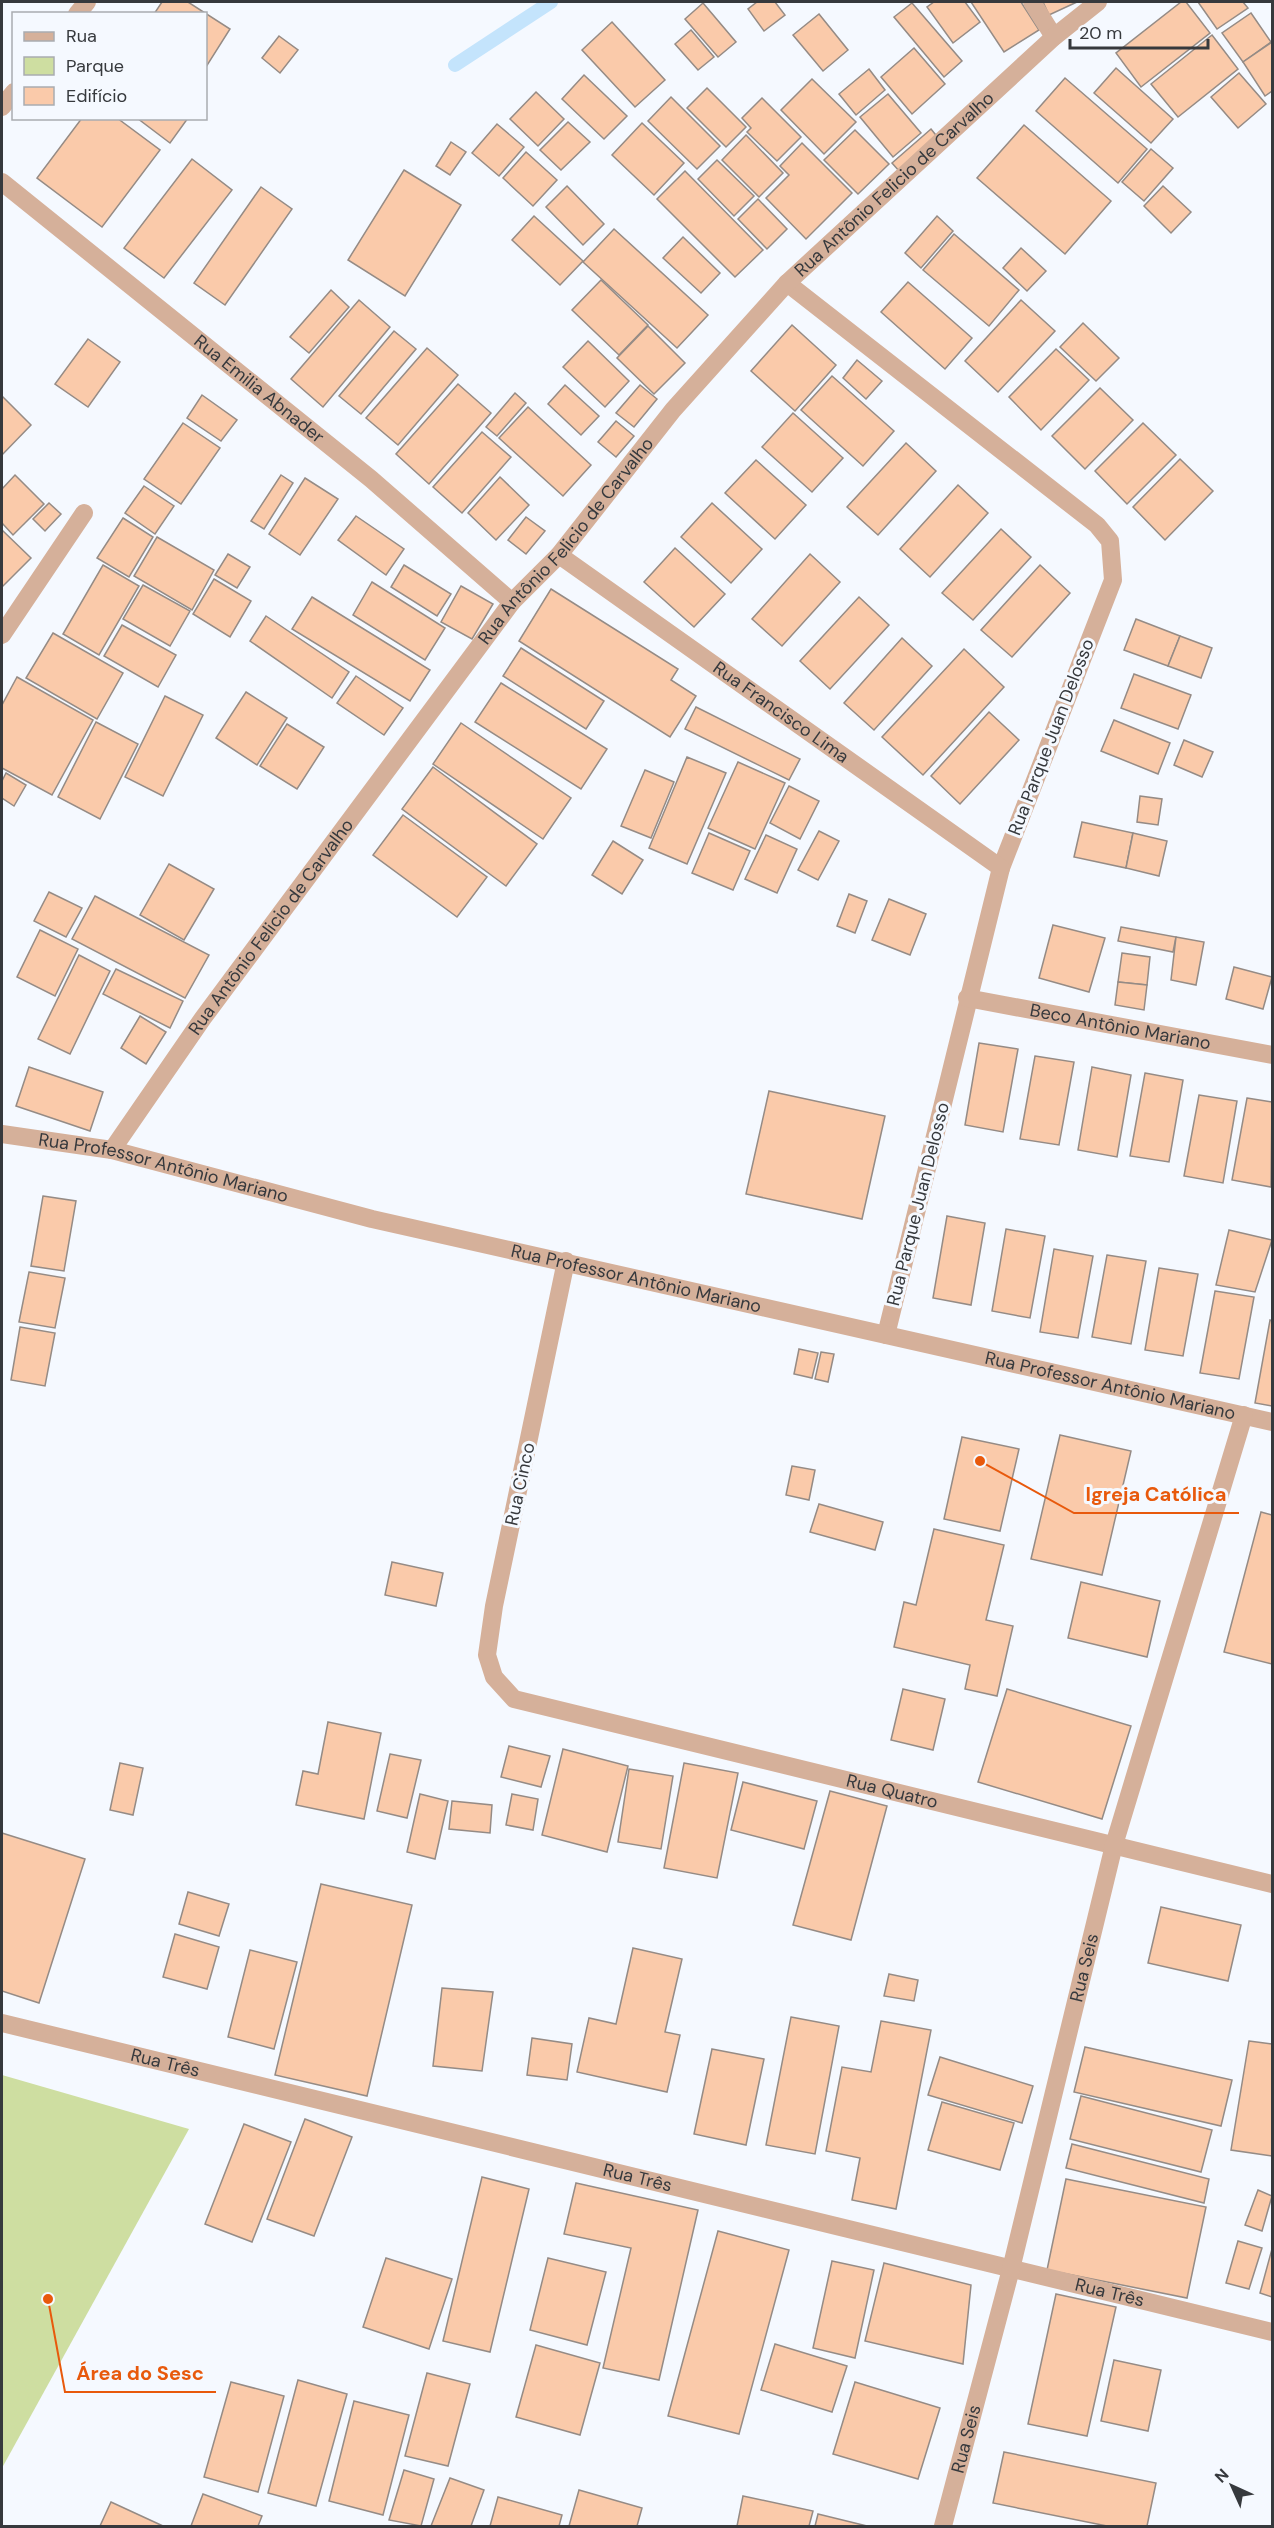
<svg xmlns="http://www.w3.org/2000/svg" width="1274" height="2528" font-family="'DM Sans',sans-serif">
<rect width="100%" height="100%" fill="#f5f9ff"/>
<path fill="#cedea1" d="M2,2075L189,2129L2,2468Z"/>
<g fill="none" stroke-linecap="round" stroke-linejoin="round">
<path stroke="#c4e4fc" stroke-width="14" d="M455,65L551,2"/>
</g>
<g fill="#facaaa" stroke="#958b85" stroke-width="1.5">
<path d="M162,2H188L230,29L206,67V14H154Z"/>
<path d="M757,2H775L785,15L764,31L748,9Z"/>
<path d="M934,2H965L980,22L953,43L927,7Z"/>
<path d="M971,2H1021L1039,30L1004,52Z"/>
<path d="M1043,2H1077L1049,15Z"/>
<path d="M1181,2H1186L1210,33L1141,87L1116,53Z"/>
<path d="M1198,2H1243L1248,8L1217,29Z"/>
<path d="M703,3L736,42L718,57L685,19Z"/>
<path d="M912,3L962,61L944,77L894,17Z"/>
<path d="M1251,13L1271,42L1243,62L1222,33Z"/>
<path d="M819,14L848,50L823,71L793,35Z"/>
<path d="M612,22L665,80L635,107L582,50Z"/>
<path d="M691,30L714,57L698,70L675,44Z"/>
<path d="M1212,35L1238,69L1178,117L1151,84Z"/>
<path d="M279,36L298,50L280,73L262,58Z"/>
<path d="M1272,42V91L1265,96L1243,62Z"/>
<path d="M914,48L945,84L912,114L881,77Z"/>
<path d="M1116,68L1173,119L1151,143L1094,93Z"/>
<path d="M869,69L885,90L856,115L839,94Z"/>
<path d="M1239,73L1266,104L1238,128L1211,97Z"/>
<path d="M584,75L627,116L604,139L562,99Z"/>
<path d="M1065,78L1147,149L1118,183L1036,111Z"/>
<path d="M812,79L856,122L824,154L781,110Z"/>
<path d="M707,88L746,127L726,147L687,108Z"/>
<path d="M536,92L564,119L538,146L510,119Z"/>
<path d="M888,94L921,133L893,157L860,117Z"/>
<path d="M671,97L720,146L697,169L648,121Z"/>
<path d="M762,98L801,137L777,161L747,132L751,128L742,118Z"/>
<path d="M82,118H117L160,150L102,227L37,178Z"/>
<path d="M137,118H188L170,143Z"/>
<path d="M568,122L590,142L561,170L540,150Z"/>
<path d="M642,123L684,163L654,195L612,155Z"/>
<path d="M497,124L524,147L499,176L472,153Z"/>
<path d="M1024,125L1111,201L1065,254L977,178Z"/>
<path d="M931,129L939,139L900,172L892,163Z"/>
<path d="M855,130L889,164L858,194L824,160Z"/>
<path d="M746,135L783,173L759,197L722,160Z"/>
<path d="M451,142L466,152L450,175L436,166Z"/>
<path d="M802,143L852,193L806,239L766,198L789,175L780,166Z"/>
<path d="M1151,149L1173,168L1144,201L1122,182Z"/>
<path d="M526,152L557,180L533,206L503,178Z"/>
<path d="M192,159L232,190L164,278L124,248Z"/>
<path d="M717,160L754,196L734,216L698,179Z"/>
<path d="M404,170L461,205L405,296L348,260Z"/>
<path d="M685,171L763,250L735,277L657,199Z"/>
<path d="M567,186L604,224L583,245L546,207Z"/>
<path d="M1163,186L1191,212L1171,233L1144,206Z"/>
<path d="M261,187L292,209L225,305L194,283Z"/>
<path d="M758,199L787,229L767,249L738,219Z"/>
<path d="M534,216L583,261L560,285L512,240Z"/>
<path d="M937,216L953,231L921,268L905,253Z"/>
<path d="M614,229L708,315L677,348L583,262Z"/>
<path d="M954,234L1019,290L989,326L923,270Z"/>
<path d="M683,237L720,273L701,293L663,258Z"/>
<path d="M1021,248L1046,271L1027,291L1003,268Z"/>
<path d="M601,280L648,325L619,355L572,310Z"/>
<path d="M908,282L972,338L945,369L881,312Z"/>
<path d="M331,290L349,307L309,353L290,337Z"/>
<path d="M359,300L390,327L323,407L291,379Z"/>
<path d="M1021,300L1055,331L998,392L965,361Z"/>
<path d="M1083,323L1119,358L1096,381L1060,347Z"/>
<path d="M792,325L836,365L795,411L751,371Z"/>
<path d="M648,326L685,363L654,394L617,358Z"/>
<path d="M394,331L416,349L361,414L339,396Z"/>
<path d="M88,339L120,362L88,407L55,384Z"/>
<path d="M588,341L629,381L605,407L563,367Z"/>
<path d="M427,348L458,375L398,445L366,418Z"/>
<path d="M1056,349L1089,380L1041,430L1009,397Z"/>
<path d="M857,360L882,381L866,399L843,378Z"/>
<path d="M832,376L894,431L863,466L801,410Z"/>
<path d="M458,384L491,413L429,484L396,454Z"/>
<path d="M565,385L599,416L581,435L548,404Z"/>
<path d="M640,385L657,399L634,427L616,413Z"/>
<path d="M1100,388L1133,420L1085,469L1052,436Z"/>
<path d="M515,393L526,403L497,436L486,427Z"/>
<path d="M202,395L237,420L221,441L187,418Z"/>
<path d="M2,396L31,425L2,455Z"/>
<path d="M528,407L591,465L563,496L499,438Z"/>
<path d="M793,413L843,458L812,492L762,447Z"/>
<path d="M616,421L634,436L616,457L598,442Z"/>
<path d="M183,423L220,448L181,504L144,479Z"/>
<path d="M1143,423L1176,455L1127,504L1095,471Z"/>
<path d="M482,432L511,457L462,513L433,487Z"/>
<path d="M906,443L936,471L878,535L847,507Z"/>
<path d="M1180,459L1213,491L1165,540L1133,507Z"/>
<path d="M756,460L806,505L775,539L725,493Z"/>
<path d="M15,475L44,504L13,535L2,523V489Z"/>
<path d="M281,475L293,483L264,529L251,521Z"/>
<path d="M500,477L529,505L496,540L468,513Z"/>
<path d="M305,478L338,499L300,555L269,534Z"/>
<path d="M958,485L988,513L930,577L900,549Z"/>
<path d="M144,486L174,506L155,534L125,513Z"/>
<path d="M49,503L61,514L45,531L33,519Z"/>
<path d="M712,503L762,549L731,583L681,537Z"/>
<path d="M356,516L404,549L386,575L338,540Z"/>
<path d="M526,517L545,531L526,554L508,540Z"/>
<path d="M123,518L153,537L129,577L97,558Z"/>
<path d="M1001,529L1031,557L973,620L942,593Z"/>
<path d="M2,530L31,558L2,587Z"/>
<path d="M157,537L214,570L192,610L134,576Z"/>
<path d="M675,548L725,594L694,627L644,582Z"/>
<path d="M228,554L250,567L237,588L215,575Z"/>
<path d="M810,554L840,582L782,646L752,619Z"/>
<path d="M103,565L139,586L99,655L63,634Z"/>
<path d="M404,565L451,594L437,616L391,587Z"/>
<path d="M1040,565L1070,593L1012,657L981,630Z"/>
<path d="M214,579L251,601L230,637L193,614Z"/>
<path d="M372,582L445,628L425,660L353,615Z"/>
<path d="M143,585L190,611L170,646L123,619Z"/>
<path d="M461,586L493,604L472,639L441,622Z"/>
<path d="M551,589L678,669L671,680L696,696L670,737L519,641Z"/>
<path d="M312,597L430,670L410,701L292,629Z"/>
<path d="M859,597L889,625L830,689L800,661Z"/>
<path d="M266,616L349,672L332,698L250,641Z"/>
<path d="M1136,619L1180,636L1168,666L1124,650Z"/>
<path d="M122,625L176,655L158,687L104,656Z"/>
<path d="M53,633L123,673L97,719L26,678Z"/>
<path d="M1180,636L1212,648L1201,678L1168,666Z"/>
<path d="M902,638L932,666L874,730L844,703Z"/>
<path d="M521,648L604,701L586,729L503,676Z"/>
<path d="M964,649L1004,687L923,775L882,737Z"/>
<path d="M1134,674L1191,695L1178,729L1121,708Z"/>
<path d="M356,676L403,708L384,735L337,703Z"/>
<path d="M17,677L93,720L52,795L2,768V705Z"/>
<path d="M501,683L607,749L581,789L475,722Z"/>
<path d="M246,692L287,718L257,765L216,738Z"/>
<path d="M165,696L203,715L163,796L125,777Z"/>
<path d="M696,707L800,759L789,780L685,729Z"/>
<path d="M989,712L1019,740L960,804L931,776Z"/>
<path d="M1114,720L1170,743L1158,774L1101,751Z"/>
<path d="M96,722L138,744L100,819L58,797Z"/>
<path d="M461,723L571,798L543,839L433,764Z"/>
<path d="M287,724L324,747L297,789L260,766Z"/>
<path d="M1184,740L1213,752L1202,777L1174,765Z"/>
<path d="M687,757L726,773L687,864L649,848Z"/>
<path d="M738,762L785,783L755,849L708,828Z"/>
<path d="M433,767L537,844L506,886L402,809Z"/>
<path d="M645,770L674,782L651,838L621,826Z"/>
<path d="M6,773L26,785L14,806L2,798V781Z"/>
<path d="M789,786L819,801L800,839L770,823Z"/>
<path d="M1140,796L1162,799L1158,825L1137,822Z"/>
<path d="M403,815L487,877L457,917L373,855Z"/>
<path d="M1082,822L1133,833L1126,868L1074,857Z"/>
<path d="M819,831L839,841L818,880L798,870Z"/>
<path d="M709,833L750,851L733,890L692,873Z"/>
<path d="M1133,833L1167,841L1159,876L1126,868Z"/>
<path d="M766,835L797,849L777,893L745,879Z"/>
<path d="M613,841L643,860L622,894L592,875Z"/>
<path d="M169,864L214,889L184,940L140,915Z"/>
<path d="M49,892L82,908L66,937L34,921Z"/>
<path d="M849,894L867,901L855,933L837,926Z"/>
<path d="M95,896L209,955L185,998L72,939Z"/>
<path d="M889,899L926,914L910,955L872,940Z"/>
<path d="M1053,925L1105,938L1089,992L1039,978Z"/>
<path d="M1121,927L1176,937L1173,952L1118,941Z"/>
<path d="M40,930L78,949L55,996L17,977Z"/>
<path d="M1176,937L1204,942L1196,985L1171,980Z"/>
<path d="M1122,953L1150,957L1147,985L1118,982Z"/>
<path d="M79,955L110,971L70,1054L38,1039Z"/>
<path d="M1234,967L1272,977L1263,1009L1226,999Z"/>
<path d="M116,969L183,1001L170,1028L103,994Z"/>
<path d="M1118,982L1147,985L1144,1010L1115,1005Z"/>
<path d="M140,1016L166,1032L146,1064L121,1048Z"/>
<path d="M979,1043L1018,1049L1003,1132L965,1125Z"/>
<path d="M1035,1056L1074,1062L1059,1145L1020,1139Z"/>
<path d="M29,1067L103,1092L90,1131L16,1106Z"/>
<path d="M1092,1067L1131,1075L1117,1157L1078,1150Z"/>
<path d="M1145,1073L1183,1080L1169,1162L1130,1156Z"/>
<path d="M769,1091L885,1116L862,1219L746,1194Z"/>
<path d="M1199,1095L1237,1101L1223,1183L1184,1176Z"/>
<path d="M1247,1098L1272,1102L1271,1187L1232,1180Z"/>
<path d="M43,1196L76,1201L64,1271L31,1266Z"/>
<path d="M947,1216L985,1223L971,1305L933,1298Z"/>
<path d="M1006,1229L1045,1236L1030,1318L992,1311Z"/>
<path d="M1229,1230L1272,1240L1255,1292L1216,1285Z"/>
<path d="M1054,1249L1093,1256L1078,1338L1040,1332Z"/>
<path d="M1107,1255L1146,1261L1131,1344L1092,1337Z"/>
<path d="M1159,1268L1198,1274L1183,1356L1145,1350Z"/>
<path d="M29,1272L65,1278L55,1328L19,1322Z"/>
<path d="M1215,1291L1254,1297L1239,1379L1200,1373Z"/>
<path d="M1270,1320L1272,1321V1406L1255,1403Z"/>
<path d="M20,1327L55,1333L45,1386L11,1380Z"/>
<path d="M799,1349L818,1353L812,1378L794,1374Z"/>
<path d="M821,1352L834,1354L828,1382L815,1379Z"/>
<path d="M1060,1435L1131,1451L1102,1575L1031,1559Z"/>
<path d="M962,1437L1019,1449L1000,1531L944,1519Z"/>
<path d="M792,1466L815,1470L809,1500L786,1495Z"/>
<path d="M819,1504L883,1522L875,1550L810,1532Z"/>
<path d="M1261,1512L1272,1515V1664L1224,1652Z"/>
<path d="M934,1529L1004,1545L986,1620L1013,1626L997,1696L965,1689L970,1665L894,1647L904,1602L916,1605Z"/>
<path d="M392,1562L443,1573L436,1606L385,1595Z"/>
<path d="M1081,1582L1160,1601L1147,1657L1068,1638Z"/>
<path d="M903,1689L945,1699L933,1750L891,1740Z"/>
<path d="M1007,1689L1131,1726L1102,1819L978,1782Z"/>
<path d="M328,1722L381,1733L364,1819L296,1805L303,1771L318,1774Z"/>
<path d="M509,1746L550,1756L541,1787L501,1777Z"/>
<path d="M563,1749L628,1766L607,1852L542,1835Z"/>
<path d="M390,1754L421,1760L407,1818L377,1811Z"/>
<path d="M120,1763L143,1768L133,1815L110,1810Z"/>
<path d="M684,1763L738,1773L717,1878L664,1868Z"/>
<path d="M629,1769L673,1776L661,1849L618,1842Z"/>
<path d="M743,1782L817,1801L804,1849L731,1830Z"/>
<path d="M830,1791L887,1806L851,1940L793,1925Z"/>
<path d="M420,1794L448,1801L435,1859L407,1852Z"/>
<path d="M512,1794L538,1799L533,1830L506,1825Z"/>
<path d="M452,1801L492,1805L490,1833L449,1829Z"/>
<path d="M2,1833L85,1859L39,2003L2,1991Z"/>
<path d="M321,1884L412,1905L367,2096L275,2075Z"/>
<path d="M188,1892L229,1904L219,1936L179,1924Z"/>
<path d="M1161,1907L1241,1925L1228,1981L1148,1963Z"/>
<path d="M175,1934L219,1947L207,1989L163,1977Z"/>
<path d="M633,1948L682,1959L665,2032L680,2035L667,2092L577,2072L589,2018L616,2024Z"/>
<path d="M250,1950L297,1962L274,2049L228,2037Z"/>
<path d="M889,1974L918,1980L914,2001L884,1996Z"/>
<path d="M442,1988L493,1992L482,2071L433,2066Z"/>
<path d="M791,2017L839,2026L815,2154L766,2145Z"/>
<path d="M881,2021L931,2030L896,2209L852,2200L860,2158L826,2151L842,2067L871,2072Z"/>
<path d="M532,2038L572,2044L567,2080L527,2075Z"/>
<path d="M1249,2041L1272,2044V2156L1231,2150Z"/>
<path d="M1085,2047L1232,2080L1221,2126L1074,2092Z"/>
<path d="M712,2049L764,2059L746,2145L694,2134Z"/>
<path d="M940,2057L1033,2086L1022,2123L928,2095Z"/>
<path d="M1081,2096L1212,2130L1201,2172L1070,2139Z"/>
<path d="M942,2102L1014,2123L1000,2170L928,2150Z"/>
<path d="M305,2119L352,2137L314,2236L267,2219Z"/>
<path d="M244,2124L291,2142L252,2242L205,2224Z"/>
<path d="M1072,2144L1209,2179L1204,2203L1066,2168Z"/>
<path d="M482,2177L529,2189L490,2352L443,2341Z"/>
<path d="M1066,2179L1206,2207L1187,2298L1047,2270Z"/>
<path d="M576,2183L698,2210L659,2380L603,2368L631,2248L564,2234Z"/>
<path d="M1258,2190L1272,2196L1262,2231L1245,2225Z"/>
<path d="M718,2231L789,2250L739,2434L668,2416Z"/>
<path d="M1238,2241L1262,2248L1249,2289L1226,2283Z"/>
<path d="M1272,2249V2297L1260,2293Z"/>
<path d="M386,2258L452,2279L429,2349L363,2327Z"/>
<path d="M548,2258L606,2272L587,2345L530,2330Z"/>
<path d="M832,2261L874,2270L855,2358L813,2348Z"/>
<path d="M884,2263L971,2285L963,2364L865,2341Z"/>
<path d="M1056,2294L1116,2307L1087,2436L1028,2424Z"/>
<path d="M775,2344L847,2366L832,2412L761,2390Z"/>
<path d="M536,2345L600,2363L580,2435L516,2417Z"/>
<path d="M1114,2360L1161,2370L1148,2431L1101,2421Z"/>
<path d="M427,2373L470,2384L448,2466L405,2456Z"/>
<path d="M298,2380L347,2394L316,2506L268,2493Z"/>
<path d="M231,2382L284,2396L258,2492L204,2477Z"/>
<path d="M855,2382L940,2408L918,2479L833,2454Z"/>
<path d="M354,2401L409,2415L383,2515L329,2501Z"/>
<path d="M1004,2452L1156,2483L1147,2526H1107L993,2503Z"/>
<path d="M404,2470L434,2479L421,2526L389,2520Z"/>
<path d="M450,2478L484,2490L471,2526H431Z"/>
<path d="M579,2490L642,2508L637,2526H569Z"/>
<path d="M203,2494L262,2516L258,2526H191Z"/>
<path d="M743,2496L813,2511L809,2526H737Z"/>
<path d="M498,2497L562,2515L559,2526H490Z"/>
<path d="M111,2502L163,2526H100Z"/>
<path d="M818,2514L867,2526H815Z"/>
</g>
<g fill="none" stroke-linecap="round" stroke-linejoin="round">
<g stroke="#d5b09a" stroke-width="18">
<path d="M1032,2L1054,37"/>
<path d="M77,14L87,2"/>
<path d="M2,107L14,92"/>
<path id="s1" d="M2,182L371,479L512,602"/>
<path d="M787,283L1097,525L1110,541L1113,580L1001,868L886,1335"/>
<path id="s2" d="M559,555L1001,868"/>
<path d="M2,635L84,513"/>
<path id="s3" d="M967,998L1272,1055"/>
<path id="s4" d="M2,1134L112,1150L372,1219L1272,1422"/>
<path id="s5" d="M112,1150L203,1018L512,602L559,555L673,410L787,283L1054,37L1098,2"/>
<path id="s6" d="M566,1261L494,1606L487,1655L494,1677L514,1699L1272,1884"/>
<path id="s7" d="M2,2023L1272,2332"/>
<path id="s8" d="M943,2526L1011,2269L1114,1845L1244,1415"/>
</g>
</g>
<g text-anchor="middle" stroke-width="6" stroke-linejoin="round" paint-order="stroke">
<g font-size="18" fill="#36393d" stroke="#f5f9ff">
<text dy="6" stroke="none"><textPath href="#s5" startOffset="1246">Rua Antônio Felicio de Carvalho</textPath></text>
<text dy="6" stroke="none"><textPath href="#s1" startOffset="330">Rua Emilia Abnader</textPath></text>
<text dy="6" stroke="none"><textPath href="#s5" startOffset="760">Rua Antônio Felicio de Carvalho</textPath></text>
<text dy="6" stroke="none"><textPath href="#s2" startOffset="272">Rua Francisco Lima</textPath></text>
<text transform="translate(1051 737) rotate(-69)" y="6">Rua Parque Juan Delosso</text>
<text dy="6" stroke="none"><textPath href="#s5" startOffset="274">Rua Antônio Felicio de Carvalho</textPath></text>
<text dy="6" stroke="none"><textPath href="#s3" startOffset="156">Beco Antônio Mariano</textPath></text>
<text dy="6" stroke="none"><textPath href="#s4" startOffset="165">Rua Professor Antônio Mariano</textPath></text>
<text transform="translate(918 1204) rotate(-76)" y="6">Rua Parque Juan Delosso</text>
<text dy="6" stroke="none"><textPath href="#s4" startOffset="651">Rua Professor Antônio Mariano</textPath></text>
<text dy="6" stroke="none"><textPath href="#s4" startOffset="1137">Rua Professor Antônio Mariano</textPath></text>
<text transform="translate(520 1484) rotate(-78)" y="6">Rua Cinco</text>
<text dy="6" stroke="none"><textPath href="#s6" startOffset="844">Rua Quatro</textPath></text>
<text dy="6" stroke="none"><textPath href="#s8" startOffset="576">Rua Seis</textPath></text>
<text dy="6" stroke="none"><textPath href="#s7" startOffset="168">Rua Três</textPath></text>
<text dy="6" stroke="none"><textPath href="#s7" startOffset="654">Rua Três</textPath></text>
<text dy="6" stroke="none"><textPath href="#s7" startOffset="1140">Rua Três</textPath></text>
<text dy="6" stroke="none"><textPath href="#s8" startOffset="90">Rua Seis</textPath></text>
</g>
</g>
<path fill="none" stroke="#e8590c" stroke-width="2" d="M980 1461L1074 1513H1239M48 2299L65 2392H216"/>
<g fill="#e8590c" stroke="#f5f9ff" stroke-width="2">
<circle cx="980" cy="1461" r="6"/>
<circle cx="48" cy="2299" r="6"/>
</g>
<g font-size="20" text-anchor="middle" font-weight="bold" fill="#e8590c" stroke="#f5f9ff" stroke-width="6" stroke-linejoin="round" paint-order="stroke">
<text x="1156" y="1501">Igreja Católica</text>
<text x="140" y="2380">Área do Sesc</text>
</g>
<rect width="1274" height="2528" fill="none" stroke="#36393d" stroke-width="6"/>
<rect x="12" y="12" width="195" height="108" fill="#f5f9ff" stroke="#a9acb1" stroke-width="1.5"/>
<rect x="24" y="32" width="30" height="9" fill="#d5b09a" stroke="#a9acb1" stroke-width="1.5"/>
<text x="66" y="42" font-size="18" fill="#36393d">Rua</text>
<rect x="24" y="57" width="30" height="18" fill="#cedea1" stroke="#a9acb1" stroke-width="1.5"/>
<text x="66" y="72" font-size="18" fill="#36393d">Parque</text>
<rect x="24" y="87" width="30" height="18" fill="#facaaa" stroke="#a9acb1" stroke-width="1.5"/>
<text x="66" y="102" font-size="18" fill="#36393d">Edifício</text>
<g transform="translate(1232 2486) rotate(315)" stroke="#f5f9ff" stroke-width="4.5" paint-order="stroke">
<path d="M0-4.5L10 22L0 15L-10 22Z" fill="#36393d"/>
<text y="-9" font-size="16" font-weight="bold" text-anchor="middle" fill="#36393d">N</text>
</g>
<path d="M1070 39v9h138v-9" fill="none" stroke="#36393d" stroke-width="3"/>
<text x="1079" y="39" font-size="18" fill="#36393d" stroke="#f5f9ff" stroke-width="4.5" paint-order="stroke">20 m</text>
</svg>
